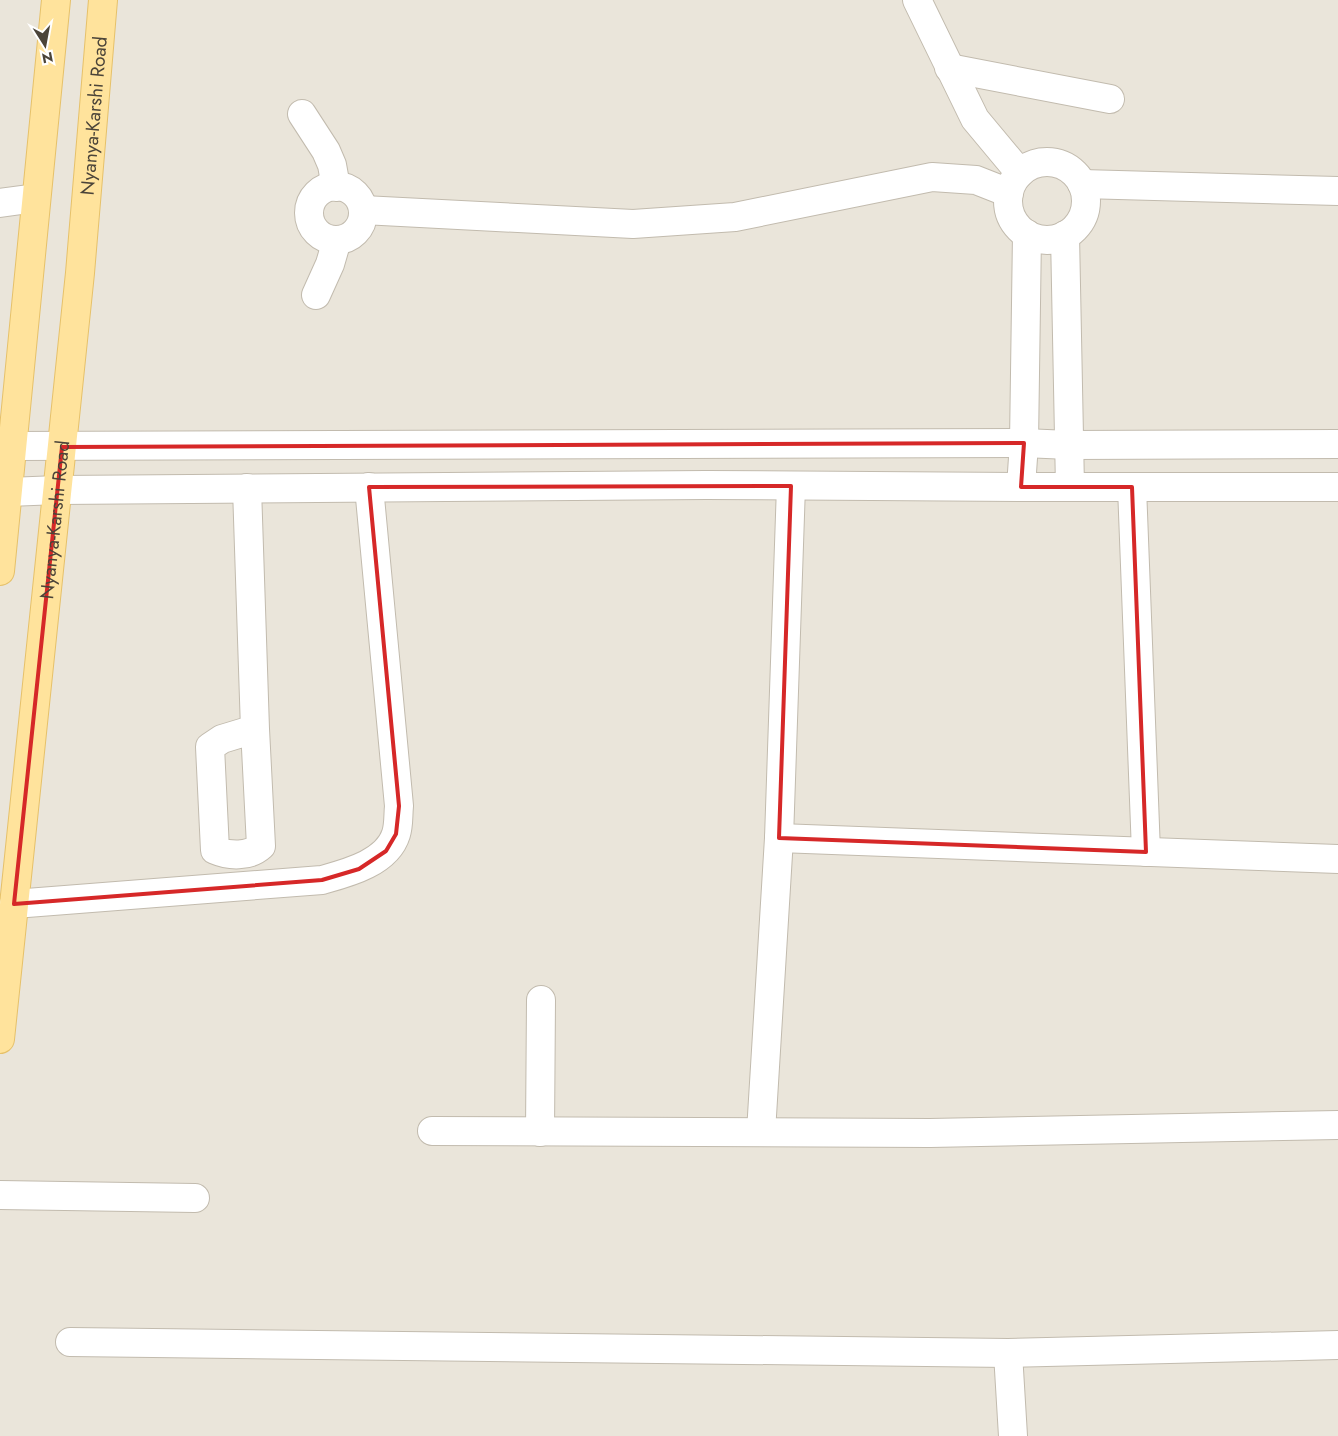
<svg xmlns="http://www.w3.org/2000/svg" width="1338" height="1436" font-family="Jost,sans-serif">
<rect width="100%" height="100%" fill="#f6f3ec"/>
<rect fill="#eae5da" x="0" y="0" width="1338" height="1436"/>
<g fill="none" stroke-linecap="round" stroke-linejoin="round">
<g stroke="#c2bbae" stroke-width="30">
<g id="minor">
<path d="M917,0L975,119L1020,173"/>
<path d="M949,68L1110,99"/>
<path d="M302,114L326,151L332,165L336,187"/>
<circle cx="1047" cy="201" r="39"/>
<path d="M1082,184L1338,191"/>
<circle cx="336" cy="213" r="27"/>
<path d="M0,203L36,198"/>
<path d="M363,210L633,224L735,217L932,177L976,180L1009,193"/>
<path d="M1065,235L1070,487"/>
<path d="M316,295L330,264L337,240"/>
<path d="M11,446L1024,443L1069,445L1338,444"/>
<path d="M1021,487L1024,443L1027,234"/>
<path d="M1132,487L1146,852"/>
<path d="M247,488L255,729L261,846C249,857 229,856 215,850L210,747L222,739L255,729"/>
<path d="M8,492L58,490L706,485L1021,487H1338"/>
<path d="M779,838L1338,859"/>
<path d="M14,904L322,880C347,873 387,863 396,834C399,825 398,815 399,806L369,487"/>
<path d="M432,1131L930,1133L1338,1125"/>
<path d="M540,1132L541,1000"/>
<path d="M761,1132L779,838L791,486"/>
<path d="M0,1195L195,1198"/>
<path d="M70,1342L1008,1353L1338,1345"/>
<path d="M1008,1353L1013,1436"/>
</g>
</g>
<g stroke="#e6c16a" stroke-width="30">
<g id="major">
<path d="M0,571L56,0"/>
<path id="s1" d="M0,1039L80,273L103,0"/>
</g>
</g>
<use href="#minor" stroke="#fff" stroke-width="28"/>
<use href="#major" stroke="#ffe39c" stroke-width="28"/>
</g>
<path fill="none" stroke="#d62828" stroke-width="4" stroke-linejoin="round" d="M1024,443L1021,487H1132L1146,852L779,838L791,486L369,487L399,806L396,834L386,851L359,869L322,880L14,904L62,447Z"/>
<g text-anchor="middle" stroke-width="4" stroke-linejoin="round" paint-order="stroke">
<g font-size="19" fill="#4b4439" stroke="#fff">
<text dy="7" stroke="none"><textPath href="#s1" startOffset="928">Nyanya-Karshi Road</textPath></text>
<text dy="7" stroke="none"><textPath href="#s1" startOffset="522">Nyanya-Karshi Road</textPath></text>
</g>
</g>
<g transform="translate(45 45) rotate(169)" stroke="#ffffff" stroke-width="4" paint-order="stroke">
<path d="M0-4L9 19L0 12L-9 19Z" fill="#4b4439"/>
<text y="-8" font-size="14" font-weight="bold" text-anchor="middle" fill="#4b4439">N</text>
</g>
</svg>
